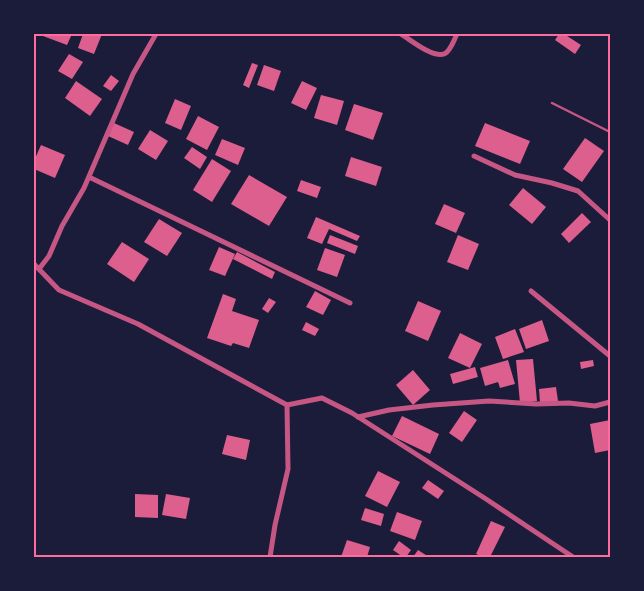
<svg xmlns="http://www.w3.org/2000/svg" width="644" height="591" font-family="'Fira Sans',sans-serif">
<rect width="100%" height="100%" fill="#1b1b3a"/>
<g fill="#dd5f8e">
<path d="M44,34H72L67,45L43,36Z"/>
<path d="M83,34H102L94,54L78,48Z"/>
<path d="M559,34H564L581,45L575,54L555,40Z"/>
<path d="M69,54L83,62L72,79L58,71Z"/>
<path d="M252,63L258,65L249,88L243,85Z"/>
<path d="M264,65L281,71L274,91L257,85Z"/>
<path d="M111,75L119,81L111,91L103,86Z"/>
<path d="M76,81L102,99L90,116L65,98Z"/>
<path d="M302,81L317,88L306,110L291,103Z"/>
<path d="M321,95L344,101L337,125L314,118Z"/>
<path d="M175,99L191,106L181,130L165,123Z"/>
<path d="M354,104L383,113L373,140L345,130Z"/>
<path d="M198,116L219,127L207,150L186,139Z"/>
<path d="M114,123L134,132L128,145L108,136Z"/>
<path d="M485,123L530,141L520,164L475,146Z"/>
<path d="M150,130L168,141L156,160L138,149Z"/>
<path d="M585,138L604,151L582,182L563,169Z"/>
<path d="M222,139L245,148L238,165L215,155Z"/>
<path d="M41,145L65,155L55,178L34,169V161Z"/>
<path d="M192,147L207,157L200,169L184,158Z"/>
<path d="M351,157L382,167L376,186L345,176Z"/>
<path d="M212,159L231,171L212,202L193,190Z"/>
<path d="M249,175L287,197L269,226L231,204Z"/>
<path d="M301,180L321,187L317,198L297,191Z"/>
<path d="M523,188L546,207L532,224L509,205Z"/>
<path d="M444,204L465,213L456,233L435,224Z"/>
<path d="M582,213L591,222L569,243L561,234Z"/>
<path d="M316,217L360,236L357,241L329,229L322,244L307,238Z"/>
<path d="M159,219L182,233L167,256L144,242Z"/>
<path d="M330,235L358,246L355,254L327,243Z"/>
<path d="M458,235L479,244L468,270L447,262Z"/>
<path d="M122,242L149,259L134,282L107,264Z"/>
<path d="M219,247L235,254L225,276L209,270Z"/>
<path d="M325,248L345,255L337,277L317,270Z"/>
<path d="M237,252L275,272L272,279L233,259Z"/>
<path d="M315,291L331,300L323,315L306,307Z"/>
<path d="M223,294L236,299L232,311L259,320L249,348L233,343L231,346L207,338Z"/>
<path d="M269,298L276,302L268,313L262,309Z"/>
<path d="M418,301L441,311L428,341L405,331Z"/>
<path d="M542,320L549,341L526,349L519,329Z"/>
<path d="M306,322L319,329L315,336L302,330Z"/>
<path d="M515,329L524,352L503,359L495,337Z"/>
<path d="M460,333L482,344L470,368L448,358Z"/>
<path d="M533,359L537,401L520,403L516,360Z"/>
<path d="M508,360L515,384L500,388L498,382L485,386L480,368Z"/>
<path d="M593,360L594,366L581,369L580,362Z"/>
<path d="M475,367L478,377L453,384L450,374Z"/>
<path d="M413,370L430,390L413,405L396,385Z"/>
<path d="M556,387L558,401L540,403L539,389Z"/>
<path d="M464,411L477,420L462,442L449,433Z"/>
<path d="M402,416L439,434L430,454L392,436Z"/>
<path d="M610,420V450L595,453L590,424Z"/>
<path d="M227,435L250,440L246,460L222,454Z"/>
<path d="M378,471L400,482L387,507L365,496Z"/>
<path d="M428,480L444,491L438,499L422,488Z"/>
<path d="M135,494L158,495V518L135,517Z"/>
<path d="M166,494L190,498L186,519L162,515Z"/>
<path d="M365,508L384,514L381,526L361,520Z"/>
<path d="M397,512L422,521L415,540L390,531Z"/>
<path d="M491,521L505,527L490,557H484L476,554Z"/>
<path d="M347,540L370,547L367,557H341Z"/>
<path d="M399,541L411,550L406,557H403L393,550Z"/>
<path d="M418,550L429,557H413Z"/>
</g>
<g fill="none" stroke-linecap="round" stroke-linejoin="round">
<path stroke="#c65784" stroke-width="2.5" d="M552,103L608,131H610"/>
<g stroke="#c65784" stroke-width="5">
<path d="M401,34C411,40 437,62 447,52C452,47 454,40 457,34"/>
<path d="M474,156L515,175L552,183L578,191L610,220"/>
<path d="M89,177L350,303"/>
<path d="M34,264L59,290L138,324L287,405L322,398L352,413L486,499L573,557"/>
<path d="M39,269L49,256L62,226L84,188L133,74L156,34"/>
<path d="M531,291L610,356"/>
<path d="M358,417L389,410L433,405L489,401L536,404L569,403L595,406L610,402"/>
<path d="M270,557L275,525L288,469L287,405"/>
</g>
</g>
<rect width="644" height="591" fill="none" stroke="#1b1b3a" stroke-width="70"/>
<rect x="35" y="35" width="574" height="521" fill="none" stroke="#ff6b9d" stroke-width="2"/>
</svg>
